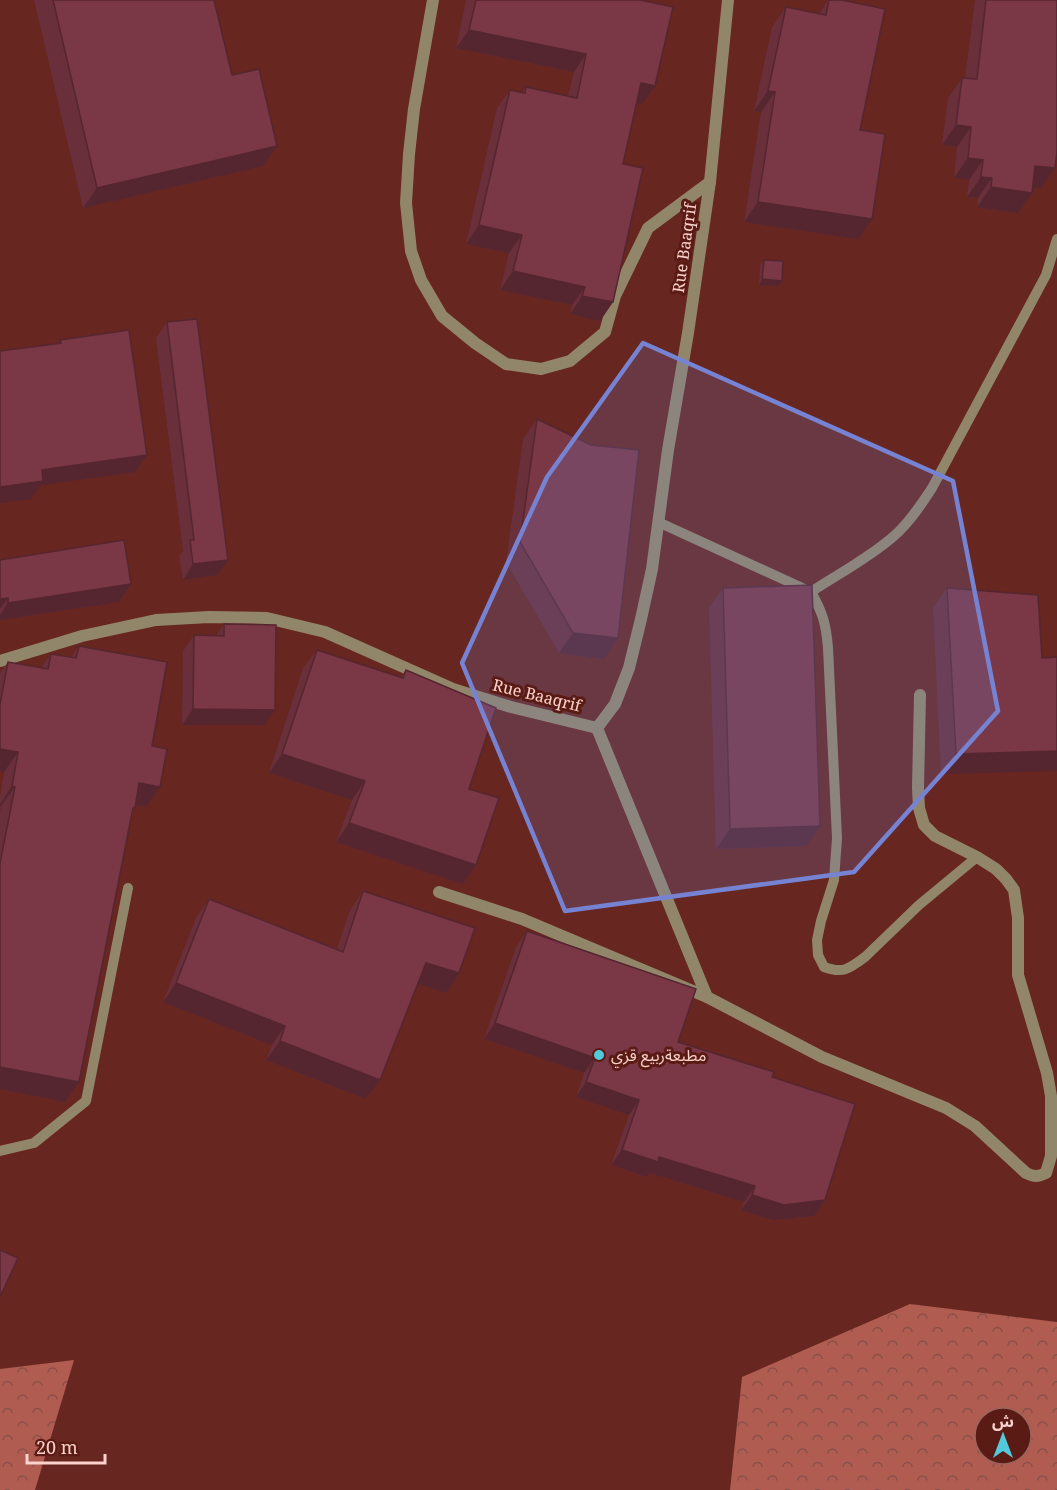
<svg xmlns="http://www.w3.org/2000/svg" width="1057" height="1490" font-family="'Noto Serif','Noto Sans Arabic',serif">
<defs>
<pattern id="forest-crowns" width="20" height="18" patternUnits="userSpaceOnUse" patternTransform="scale(1.5)"><rect width="20" height="18" fill="#b05c51"/><path d="M2 6a3 3 0 1 1 6 0M12 15a3 3 0 1 1 6 0" fill="none" stroke="#885049"/></pattern>
</defs>
<rect width="100%" height="100%" fill="#67261f"/>
<g fill="url(#forest-crowns)" fill-rule="evenodd">
<path d="M910,1304L1057,1322V1490H730L742,1377ZM985,1418H1021V1454H985Z"/>
<path d="M74,1360L35,1490H0V1369Z"/>
</g>
<g fill="none" stroke-linecap="round" stroke-linejoin="round">
<g stroke="#92866a" stroke-width="10">
<path d="M658,522L811,592C823,613 826,624 828,648L837,838L834,880L821,921L817,940L818,955L824,967C843,974 849,969 865,957L919,905L977,857"/>
<path d="M811,592C838,574 869,558 894,536C909,523 921,505 932,488L1046,275L1057,239"/>
<path d="M0,1151L34,1143L86,1101L128,888"/>
</g>
<g stroke="#92866a" stroke-width="12">
<path d="M710,182L728,0"/>
<path d="M439,892L522,919L707,997L597,728"/>
<path d="M707,997L822,1057L946,1108L975,1126L1026,1173C1034,1177 1038,1177 1046,1173L1051,1156V1096L1047,1073L1018,975V918L1014,890L1006,879L996,869L977,857L935,836L924,825L919,808L918,788L920,695"/>
</g>
<g stroke="#92866a" stroke-width="12">
<path d="M433,0L414,109L409,154L406,203L411,251L421,280L442,316L475,343L506,364L541,369L570,361L605,332L615,296L648,228L710,182"/>
<path d="M0,661L82,636L156,620L209,617L267,618L325,632L453,689L511,707L597,728L615,704L629,668L641,619L652,569L668,450L688,333L710,182"/>
</g>
</g>
<g fill="#692f3b">
<path d="M34,0H214L232,75L277,146L263,166L83,208Z"/>
<path d="M466,0H640L642,104L636,103L623,164L613,302L600,321L570,314L572,305L500,290L509,253L466,244L497,108L510,90L522,92L526,87L568,96L574,72L456,48Z"/>
<path d="M828,0H842L860,130L858,239L744,222L761,112L754,111L772,27L786,7L819,14Z"/>
<path d="M975,0H1057L1055,168L1041,188L1032,187L1018,213L977,207L978,198L967,197L969,180L954,178L957,147L942,145L948,98L962,78H965Z"/>
<path d="M764,260L782,281L778,286L759,285L760,265Z"/>
<path d="M167,322L217,575L183,580L179,556L183,551L156,338Z"/>
<path d="M537,419L604,659L559,653L506,562L523,439Z"/>
<path d="M0,560L131,584L119,602L0,620Z"/>
<path d="M723,588L806,846L716,849L709,608Z"/>
<path d="M947,588L1042,658L941,774L933,608Z"/>
<path d="M224,624L264,725H182L183,651L194,635L216,636Z"/>
<path d="M79,646L152,746L160,787L146,807L136,805L135,808L131,814L79,1082L65,1102L0,1089V811L1,807H0V797L4,772L0,771V673L8,662L41,668L51,654L71,657Z"/>
<path d="M317,650L401,677L406,670L469,789L476,865L463,884L336,842L352,800L269,773L303,668Z"/>
<path d="M363,891L459,973L446,993L418,983L380,1080L366,1099L266,1060L272,1045L163,1002L196,918L209,899L337,949L350,910Z"/>
<path d="M527,931L678,1042L772,1077L825,1200L814,1216L773,1220L741,1210L744,1202L650,1173L647,1177L611,1165L629,1115L576,1097L584,1073L484,1039L516,947Z"/>
</g>
<g fill="#552630">
<path d="M469,30L586,54L574,72L456,48Z"/>
<path d="M641,83L655,86L642,104L628,101Z"/>
<path d="M768,91L775,92L761,112L754,111Z"/>
<path d="M956,125L971,127L957,147L942,145Z"/>
<path d="M277,146L263,166L83,208L97,188Z"/>
<path d="M968,158L983,160L969,180L954,178Z"/>
<path d="M1035,166L1055,168L1041,188L1021,186Z"/>
<path d="M981,177L992,178L978,198L967,197Z"/>
<path d="M991,187L1032,193L1018,213L977,207Z"/>
<path d="M758,202L872,219L858,239L744,222Z"/>
<path d="M479,225L522,235L509,253L466,244Z"/>
<path d="M513,271L585,287L572,305L500,290Z"/>
<path d="M762,279L782,281L778,286L759,285Z"/>
<path d="M582,296L613,302L600,321L570,314Z"/>
<path d="M147,455L135,472L41,485L31,499L0,503V487L42,470Z"/>
<path d="M228,560L217,575L183,580L193,564Z"/>
<path d="M131,584L119,602L0,620V615L8,603Z"/>
<path d="M8,598L0,609V599Z"/>
<path d="M573,633L618,638L604,659L559,653Z"/>
<path d="M193,709L275,710L264,725H182Z"/>
<path d="M0,749L18,752L4,772L0,771Z"/>
<path d="M1057,751V771L941,774L956,754Z"/>
<path d="M282,754L365,781L352,800L269,773Z"/>
<path d="M139,783L160,787L146,807L125,803Z"/>
<path d="M12,786L15,787L0,807V804Z"/>
<path d="M349,823L476,865L463,884L336,842Z"/>
<path d="M820,826L806,846L716,849L730,829Z"/>
<path d="M426,963L459,973L446,993L413,982Z"/>
<path d="M176,983L285,1026L272,1045L163,1002Z"/>
<path d="M495,1023L595,1058L584,1073L484,1039Z"/>
<path d="M280,1041L380,1080L366,1099L266,1060Z"/>
<path d="M0,1067L79,1082L65,1102L0,1089Z"/>
<path d="M586,1082L639,1100L629,1115L576,1097Z"/>
<path d="M622,1150L659,1157L755,1186L744,1202L650,1173L647,1177L611,1165Z"/>
<path d="M752,1195L825,1200L814,1216L773,1220L741,1210Z"/>
</g>
<g fill="#7a3745" stroke="#552630" stroke-width="1.5">
<path d="M53,0H214L232,75L259,69L277,146L97,188Z"/>
<path d="M476,0H640L673,7L655,86L641,83L623,164L643,168L613,302L582,296L585,287L513,271L522,235L479,225L510,90L525,93L526,87L577,98L586,54L469,30Z"/>
<path d="M829,0H842L885,9L860,130L885,134L872,219L758,202L775,92L768,91L786,7L826,15Z"/>
<path d="M986,0H1057V151L1055,168L1035,166L1032,193L991,187L992,178L981,177L983,160L968,158L971,127L956,125L962,78L977,79Z"/>
<path d="M764,260L783,261L782,281L762,279Z"/>
<path d="M197,319L228,560L193,564L190,540H194L167,322Z"/>
<path d="M129,330L147,455L42,470L43,481L0,487V351L61,343L60,340Z"/>
<path d="M537,419L591,445L639,450L618,638L573,633L520,542Z"/>
<path d="M124,540L131,584L8,603V598L0,599V560Z"/>
<path d="M812,585L820,826L730,829L723,588Z"/>
<path d="M947,588L1038,595L1042,658L1057,657V751L956,754Z"/>
<path d="M224,624L276,625L275,710L193,709L194,635L224,636Z"/>
<path d="M79,646L167,662L152,746L167,749L160,787L139,783L135,808H133L79,1082L0,1067V863L15,787L12,786L18,752L0,749V704L8,662L48,669L51,654L76,658Z"/>
<path d="M317,650L403,678L406,670L496,708L469,789L499,798L476,865L349,823L365,781L282,754Z"/>
<path d="M363,891L475,928L459,973L426,963L380,1080L280,1041L285,1026L176,983L209,899L343,952Z"/>
<path d="M527,931L696,989L678,1042L774,1072L772,1077L855,1104L825,1200L784,1205L752,1195L755,1186L659,1157L658,1162L622,1150L639,1100L586,1082L595,1058L495,1023Z"/>
<path d="M0,1250L18,1258L0,1297Z"/>
</g>
<path fill="#7683d3" fill-opacity="0.2" stroke="#7683d3" stroke-width="4.5" stroke-linejoin="round" d="M643,343L953,481L998,711L854,872L565,911L462,663L547,477Z"/>
<circle fill="#53cadc" stroke="#5b1b15" stroke-width="2" cx="599" cy="1055" r="6"/>
<g text-anchor="middle" stroke-width="6" stroke-linejoin="round" paint-order="stroke">
<g font-size="16" fill="#fbd2cc" stroke="#5b1b15">
<text transform="translate(684 248) rotate(-82)" y="6">Rue Baaqrif</text>
<text transform="translate(537 695) rotate(14)" y="6">Rue Baaqrif</text>
</g>
<g font-size="16" fill="#fbd2cc" stroke="#5b1b15" text-anchor="start">
<text x="611" y="1061">مطبعةربيع قزي</text>
</g>
</g>
<g transform="translate(1003 1436)"><circle r="28" fill="#5b1b15" stroke="#9b645e" stroke-width="1.5"/>
<path d="M0-4.5L10 22L0 15L-10 22Z" fill="#53cadc"/>
<text y="-9" font-size="16" font-weight="bold" text-anchor="middle" fill="#fbd2cc">ش</text>
</g>
<path d="M27 1454v9h78v-9" fill="none" stroke="#fbd2cc" stroke-width="3"/>
<text x="36" y="1454" font-size="18" fill="#fbd2cc" stroke="#5b1b15" stroke-width="4.5" paint-order="stroke">20 m</text>
</svg>
